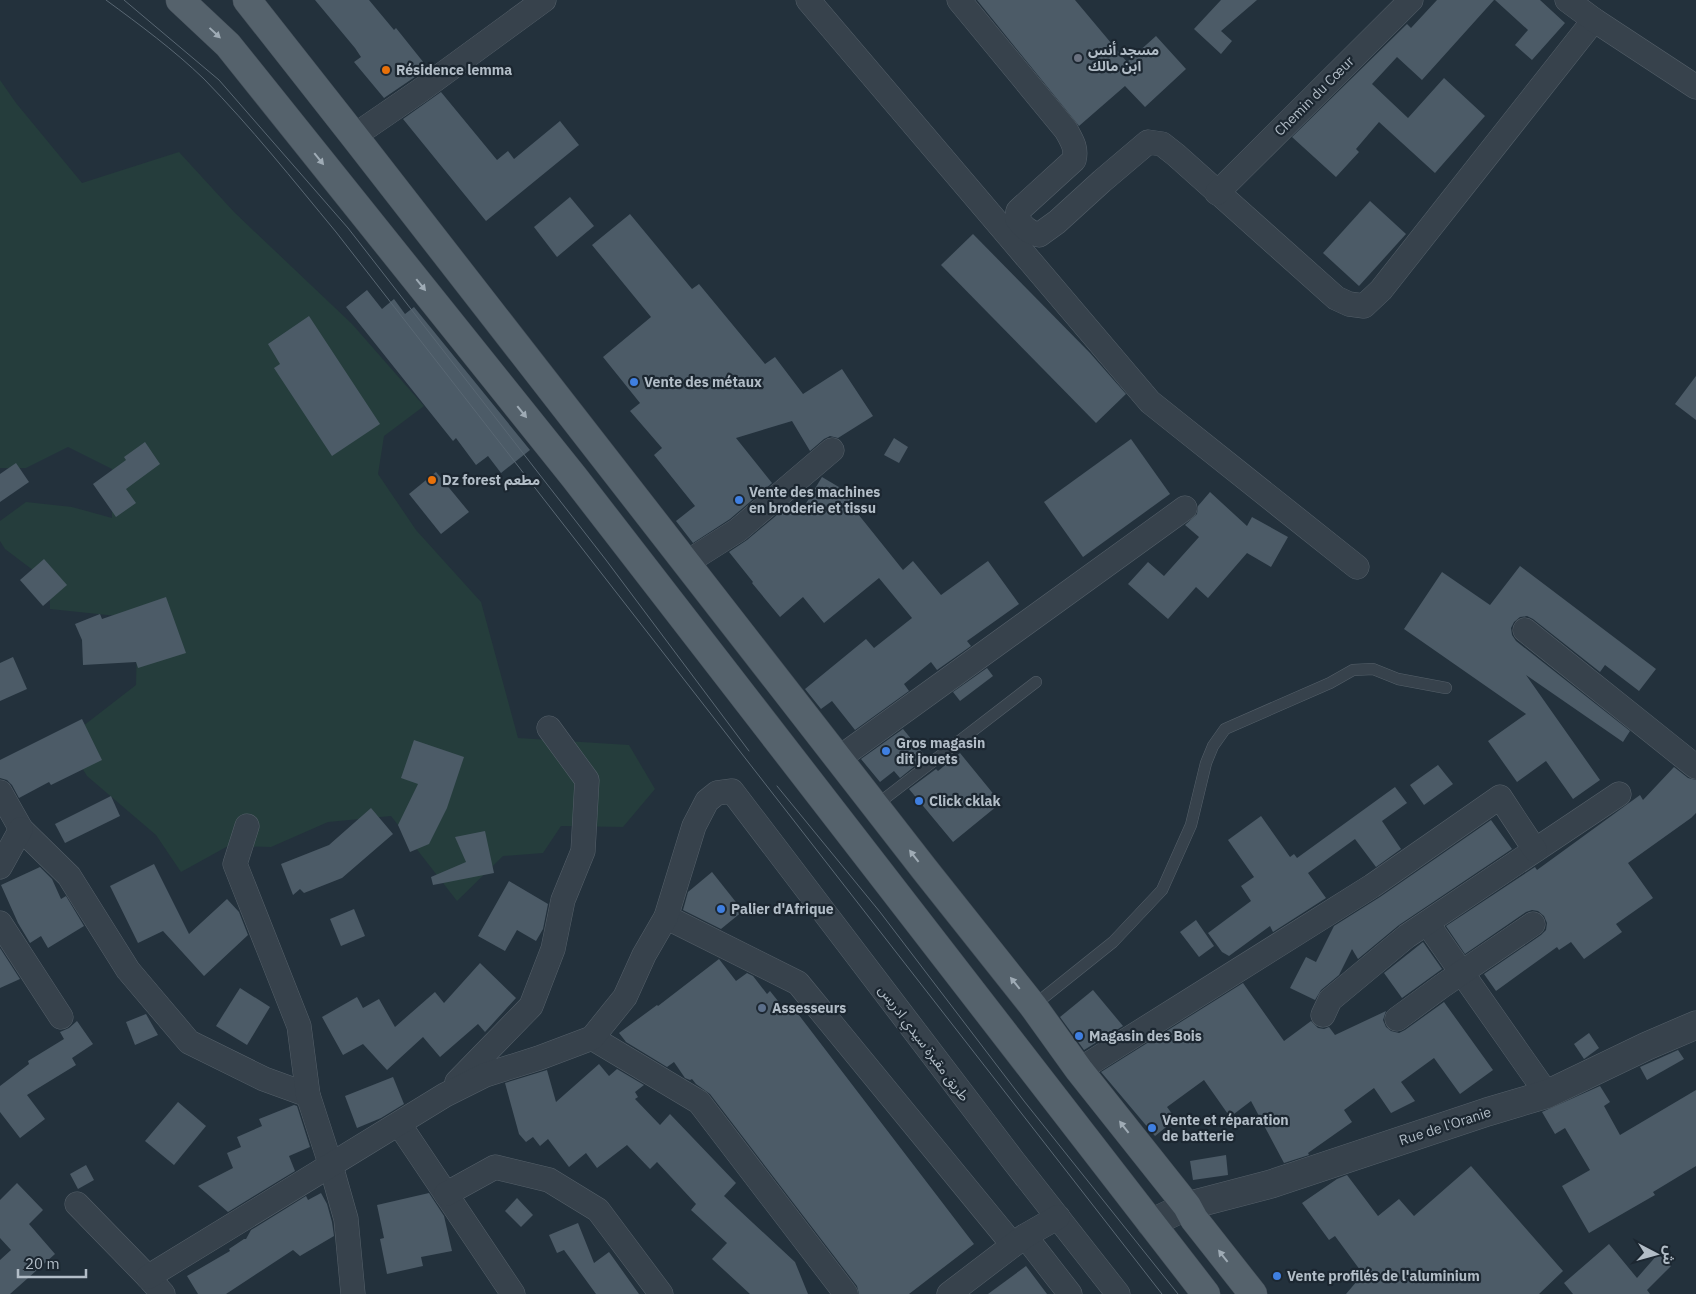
<svg xmlns="http://www.w3.org/2000/svg" width="1696" height="1294" font-family="'IBM Plex Sans','Noto Sans Arabic',sans-serif">
<rect width="100%" height="100%" fill="#23313c"/>
<path fill="#253d3c" d="M0,80L16,103L82,183L179,152L234,212L352,324L424,406L384,436L378,474L416,530L481,602L518,738L629,745L655,789L623,827L561,826L543,853L503,856L457,901L391,816L328,822L271,847L228,846L181,872L156,835L87,776L65,740L136,685L137,644L117,616L50,609V583L5,549L0,541V521L26,502L72,507L112,518V469L68,447L26,468H0Z"/>
<g fill="#4c5b67">
<path d="M315,0H369L394,30L396,28L428,68L384,98L354,62L361,57L355,48Z"/>
<path d="M977,0H1075L1127,62L1156,36L1186,69L1145,107L1125,86L1079,126Z"/>
<path d="M1221,0H1257L1221,31L1232,41L1221,54L1194,29Z"/>
<path d="M1437,0H1494L1422,80L1397,57L1372,84L1408,118L1444,78L1485,116L1435,173L1379,122L1356,149L1359,152L1336,177L1292,137L1407,24L1411,28Z"/>
<path d="M1495,0H1540L1565,23L1532,60L1515,45L1528,30Z"/>
<path d="M441,92L497,160L508,151L514,159L560,121L579,145L486,221L403,119Z"/>
<path d="M570,197L594,226L557,257L534,227Z"/>
<path d="M1370,201L1406,234L1359,286L1323,253Z"/>
<path d="M630,214L692,289L699,284L765,364L775,357L803,394L842,369L873,416L838,438L830,436L824,439L810,451L792,421L736,438L772,483L730,519L693,543L676,521L695,506L654,455L662,448L630,411L640,403L603,357L651,317L592,245Z"/>
<path d="M973,234L1090,353L1126,394L1096,423L941,265Z"/>
<path d="M367,290L382,309L394,299L405,314L414,307L530,450L501,473L488,456L476,465L456,438L453,441L346,307Z"/>
<path d="M309,316L380,424L332,456L274,368L280,364L268,344Z"/>
<path d="M1696,376V420L1675,404Z"/>
<path d="M894,438L908,447L899,463L884,455Z"/>
<path d="M1131,439L1170,494L1083,557L1044,502Z"/>
<path d="M145,442L160,464L126,489L136,503L116,517L93,484L126,460L124,457Z"/>
<path d="M16,463L29,482L0,502V474Z"/>
<path d="M436,472L469,512L441,534L409,494Z"/>
<path d="M822,477L854,496L850,504L903,570L913,561L941,595L988,561L1019,604L967,641L971,646L937,670L931,662L904,684L909,691L855,730L832,701L821,709L805,689L866,639L874,648L912,618L879,578L824,623L803,597L780,617L752,583L753,582L729,552L747,540L790,504L799,515Z"/>
<path d="M1210,492L1247,526L1252,517L1288,537L1271,567L1247,553L1208,598L1196,587L1168,619L1128,584L1148,562L1164,576L1199,537L1185,525L1197,514L1198,506Z"/>
<path d="M44,559L67,585L43,606L20,580Z"/>
<path d="M1520,566L1656,669L1639,691L1605,665L1600,672L1533,619L1527,616L1520,617L1514,622L1511,628L1512,635L1516,641L1630,731L1623,742L1526,675L1600,780L1573,799L1546,761L1517,782L1488,741L1526,714L1404,629L1442,572L1490,605Z"/>
<path d="M166,597L186,653L138,668L136,662L83,665L82,640L75,624L100,614L102,619Z"/>
<path d="M13,657L27,689L0,701V663Z"/>
<path d="M987,668L993,676L960,701L953,692Z"/>
<path d="M82,719L102,760L51,785L49,782L19,798L12,785L7,780L0,778V760Z"/>
<path d="M903,729L926,757L900,778L894,771L880,782L861,759Z"/>
<path d="M414,740L464,757L447,808L429,844L410,852L398,825L418,784L401,778Z"/>
<path d="M960,753L1000,802L996,805L997,806L953,842L909,789L936,769L938,771Z"/>
<path d="M1438,765L1453,784L1424,805L1410,785Z"/>
<path d="M1674,767L1688,778L1696,780V813L1691,818L1628,863L1653,898L1616,924L1622,932L1584,959L1571,942L1559,950L1557,947L1496,991L1484,974L1541,935L1546,930L1547,923L1544,916L1538,911L1532,910L1526,912L1465,954L1446,926L1535,867L1537,870L1640,795L1643,800Z"/>
<path d="M1395,787L1407,803L1382,821L1401,849L1376,867L1355,839L1308,873L1326,898L1273,932L1270,926L1229,956L1222,952L1208,933L1251,901L1241,886L1254,877L1228,840L1261,816L1290,857L1294,854L1297,858Z"/>
<path d="M111,796L120,816L65,843L55,824Z"/>
<path d="M371,808L393,834L342,878L304,893L300,889L293,895L281,864L329,845Z"/>
<path d="M1491,820L1512,849L1399,925L1358,959L1352,949L1339,975L1321,990L1315,1000L1290,988L1306,957L1316,962L1334,926L1380,897Z"/>
<path d="M485,831L494,873L433,885L431,877L466,862L455,837Z"/>
<path d="M154,864L189,934L227,899L239,912L248,935L204,976L163,931L138,943L110,886Z"/>
<path d="M40,867L52,879L61,899L66,896L84,926L48,948L41,936L30,943L18,923L1,885Z"/>
<path d="M712,872L743,911L721,929L683,910L688,892Z"/>
<path d="M509,881L548,904L543,929L536,941L517,930L505,951L478,936Z"/>
<path d="M354,909L365,936L341,946L330,919Z"/>
<path d="M1196,920L1214,946L1199,957L1180,932Z"/>
<path d="M1423,942L1442,969L1402,998L1384,973Z"/>
<path d="M0,948L20,979L0,988Z"/>
<path d="M719,959L736,981L747,973L753,976L767,994L770,991L786,1011L792,1006L974,1244L909,1294H859L857,1286L710,1094L696,1084L692,1079L690,1080L685,1078L674,1062L667,1067L626,1042L619,1033L657,1005L658,1006Z"/>
<path d="M480,963L516,998L485,1032L478,1024L440,1057L423,1037L387,1070L363,1044L343,1055L322,1017L357,997L363,1008L379,999L395,1027L435,992L444,1003Z"/>
<path d="M1243,983L1284,1041L1311,1021L1318,1028L1324,1029L1329,1027L1335,1035L1386,1011L1383,1020L1386,1027L1391,1031L1399,1033L1405,1030L1444,1002L1493,1070L1460,1094L1434,1058L1401,1082L1415,1101L1391,1113L1374,1088L1344,1110L1352,1122L1308,1153L1309,1155L1284,1163L1251,1101L1230,1117L1204,1080L1167,1107L1176,1119L1155,1136L1101,1072Z"/>
<path d="M240,988L270,1007L247,1045L216,1026Z"/>
<path d="M1093,990L1123,1026L1084,1050L1060,1017Z"/>
<path d="M146,1014L158,1035L135,1045L126,1022Z"/>
<path d="M77,1021L93,1044L72,1058L76,1065L27,1095L45,1119L20,1138L0,1112V1086L29,1064L28,1061L64,1039L60,1032L69,1028Z"/>
<path d="M1589,1033L1599,1048L1584,1059L1574,1044Z"/>
<path d="M1678,1050L1684,1059L1647,1080L1640,1067Z"/>
<path d="M599,1064L609,1076L617,1069L644,1085L635,1092L638,1097L635,1099L660,1125L670,1114L736,1183L724,1196L795,1262L808,1294H750L712,1259L727,1243L691,1210L696,1204L657,1162L650,1169L627,1145L597,1168L586,1153L569,1167L548,1139L540,1146L533,1137L526,1142L519,1134L505,1083L547,1070L556,1102Z"/>
<path d="M393,1077L404,1104L381,1118L357,1128L345,1096Z"/>
<path d="M1600,1086L1610,1102L1604,1106L1620,1135L1696,1090V1166L1653,1192L1655,1195L1589,1233L1562,1186L1590,1170L1565,1128L1555,1134L1542,1112Z"/>
<path d="M178,1102L206,1126L174,1165L145,1141Z"/>
<path d="M294,1105L297,1106L310,1147L289,1156L295,1171L228,1212L198,1186L233,1168L227,1153L241,1147L237,1137L262,1126L259,1119Z"/>
<path d="M1226,1155L1228,1175L1193,1180L1190,1161Z"/>
<path d="M86,1165L94,1180L78,1189L70,1174Z"/>
<path d="M1471,1166L1563,1271L1539,1294H1346L1363,1274L1335,1236L1329,1240L1302,1203L1337,1179L1347,1175L1378,1216L1399,1199L1414,1216Z"/>
<path d="M17,1183L43,1210L29,1224L55,1254L10,1294H0V1260L11,1250L0,1238V1200Z"/>
<path d="M321,1193L327,1204L332,1222L334,1236L300,1256L293,1250L226,1294H198L187,1276L230,1251L229,1249L244,1239H246L251,1230L306,1196L308,1200Z"/>
<path d="M429,1193L444,1216L452,1251L421,1257L423,1266L387,1274L380,1239L384,1238L377,1205Z"/>
<path d="M517,1198L533,1215L521,1227L505,1211Z"/>
<path d="M578,1223L594,1263L609,1252L639,1294H596L564,1250L557,1253L549,1235Z"/>
<path d="M1609,1244L1637,1278L1658,1254L1671,1266L1647,1290L1650,1294H1573L1564,1283Z"/>
<path d="M1026,1266L1047,1294H988Z"/>
</g>
<g fill="none" stroke-linecap="round" stroke-linejoin="round">
<g stroke="#55606a" stroke-width="12">
<g id="service">
<path d="M875,806L1036,682"/>
<path d="M1033,1006L1113,942L1162,890L1191,825L1206,763L1213,746L1225,729L1330,683L1353,670L1373,669L1398,679L1446,688"/>
</g>
</g>
<g stroke="#55606a" stroke-width="25">
<g id="minor">
<path d="M808,0L1150,402L1357,567"/>
<path d="M959,0L1066,130C1072,141 1077,148 1074,160L1018,211L1017,218C1023,227 1028,232 1039,235L1057,222L1102,181L1148,142L1162,144L1176,155L1336,298L1349,304L1364,306L1381,290L1594,20"/>
<path d="M1567,0L1594,20L1696,87"/>
<path d="M354,136L421,90L544,0"/>
<path d="M1217,193L1411,0"/>
<path d="M686,563L738,530L832,450"/>
<path d="M1525,630L1696,767"/>
<path d="M838,759L1185,508"/>
<path d="M0,792L21,829L69,876L128,970L189,1042L264,1079L308,1095"/>
<path d="M247,826L235,864L299,1026L308,1095L331,1166L346,1219L353,1294"/>
<path d="M0,867L21,829"/>
<path d="M666,917L798,983L1013,1245"/>
<path d="M0,923L61,1017"/>
<path d="M1427,923L1547,1094"/>
<path d="M1323,1015L1330,1000L1407,936L1619,794"/>
<path d="M1397,1019L1442,986L1533,924"/>
<path d="M592,1038L699,1102L846,1294"/>
<path d="M1079,1070L1372,886L1500,797L1535,850"/>
<path d="M457,1082L531,1006L553,949L563,900L583,851L587,780L549,728"/>
<path d="M399,1124L513,1294"/>
<path d="M446,1194L495,1167L549,1180L598,1210L661,1294"/>
<path d="M77,1204L148,1277L163,1294"/>
<path d="M1025,1236L1070,1294"/>
<path d="M148,1277L445,1095L485,1075L539,1058L592,1038L625,997L644,955L666,917L694,826L707,801L717,793L732,791L1012,1159L1118,1294"/>
<path d="M949,1294L1025,1236L1058,1217"/>
</g>
</g>
<g stroke="#55606a" stroke-width="29">
<path id="tertiary" d="M1151,1223L1187,1206L1271,1184L1487,1112L1547,1094L1647,1046L1696,1025"/>
</g>
<g stroke="#434e58" stroke-width="29">
<g id="primary">
<path d="M180,0L228,45L574,477L1206,1294"/>
<path d="M247,0L354,136L925,870L1033,1006L1079,1070L1187,1206L1194,1219L1253,1294"/>
</g>
</g>
<use href="#service" stroke="#37424c" stroke-width="11"/>
<use href="#minor" stroke="#37424c" stroke-width="24"/>
<use href="#tertiary" stroke="#37424c" stroke-width="28"/>
<use href="#primary" stroke="#55626c" stroke-width="28"/>
<g stroke="#596773" stroke-width="1">
<path d="M106,0C140,25 174,50 204,79C251,127 293,180 336,232L1162,1294"/>
<path d="M124,0L219,80L348,228L606,560L749,751"/>
<path d="M777,786L880,912L1024,1101L1178,1294"/>
</g>
</g>
<defs><path id="oneway-solid" d="M-6-.8H1V-3.2L6.5 0L1 3.2V.8H-6Z" transform="scale(1.25)"/></defs>
<g fill="#9fabb5">
<use href="#oneway-solid" transform="translate(215 33) rotate(43)"/>
<use href="#oneway-solid" transform="translate(319 159) rotate(51)"/>
<use href="#oneway-solid" transform="translate(421 285) rotate(51)"/>
<use href="#oneway-solid" transform="translate(522 412) rotate(51)"/>
<use href="#oneway-solid" transform="translate(914 856) rotate(-128)"/>
<use href="#oneway-solid" transform="translate(1015 983) rotate(-129)"/>
<use href="#oneway-solid" transform="translate(1124 1127) rotate(-128)"/>
<use href="#oneway-solid" transform="translate(1223 1256) rotate(-128)"/>
</g>
<circle fill="#6b7280" stroke="#1c2731" stroke-width="2" cx="1078" cy="58" r="5"/>
<g fill="#e8710a" stroke="#1c2731" stroke-width="2">
<circle cx="386" cy="70" r="5"/>
<circle cx="432" cy="480" r="5"/>
</g>
<g fill="#3f7fe0" stroke="#1c2731" stroke-width="2">
<circle cx="634" cy="382" r="5"/>
<circle cx="739" cy="500" r="5"/>
<circle cx="886" cy="751" r="5"/>
<circle cx="919" cy="801" r="5"/>
<circle cx="721" cy="909" r="5"/>
<circle cx="1079" cy="1036" r="5"/>
<circle cx="1152" cy="1128" r="5"/>
<circle cx="1277" cy="1276" r="5"/>
</g>
<circle fill="#5c6f8a" stroke="#1c2731" stroke-width="2" cx="762" cy="1008" r="5"/>
<g text-anchor="middle" stroke-width="4.5" stroke-linejoin="round" paint-order="stroke">
<g font-size="14" font-weight="bold" fill="#b2bdc7" stroke="#1c2731" text-anchor="start">
<text x="1088" y="55">مسجد أنس<tspan x="1088" dy="16">ابن مالك</tspan></text>
<text x="396" y="75">Résidence lemma</text>
<text x="644" y="387">Vente des métaux</text>
<text x="442" y="485">Dz forest مطعم</text>
<text x="749" y="497">Vente des machines<tspan x="749" dy="16">en broderie et tissu</tspan></text>
<text x="896" y="748">Gros magasin<tspan x="896" dy="16">dit jouets</tspan></text>
<text x="929" y="806">Click cklak</text>
<text x="731" y="914">Palier d'Afrique</text>
<text x="772" y="1013">Assesseurs</text>
<text x="1089" y="1041">Magasin des Bois</text>
<text x="1162" y="1125">Vente et réparation<tspan x="1162" dy="16">de batterie</tspan></text>
<text x="1287" y="1281">Vente profilés de l'aluminium</text>
</g>
<g font-size="14" fill="#b2bdc7" stroke="#1c2731">
<text transform="translate(1314 96) rotate(-45)" y="5">Chemin du Cœur</text>
<text transform="translate(924 1043) rotate(53)" y="5">طريق مقبرة سيدي ادريس</text>
<text transform="translate(1445 1126) rotate(-18)" y="5">Rue de l'Oranie</text>
</g>
</g>
<g transform="translate(1656 1254) rotate(96)" stroke="#1c2731" stroke-width="4" paint-order="stroke">
<path d="M0-4L9 19L0 12L-9 19Z" fill="#b2bdc7"/>
<text y="-8" font-size="14" font-weight="bold" text-anchor="middle" fill="#b2bdc7">ش</text>
</g>
<path d="M18 1269v8h68v-8" fill="none" stroke="#b2bdc7" stroke-width="2.5"/>
<text x="25" y="1269" font-size="15" fill="#b2bdc7" stroke="#1c2731" stroke-width="4" paint-order="stroke">20 m</text>
</svg>
